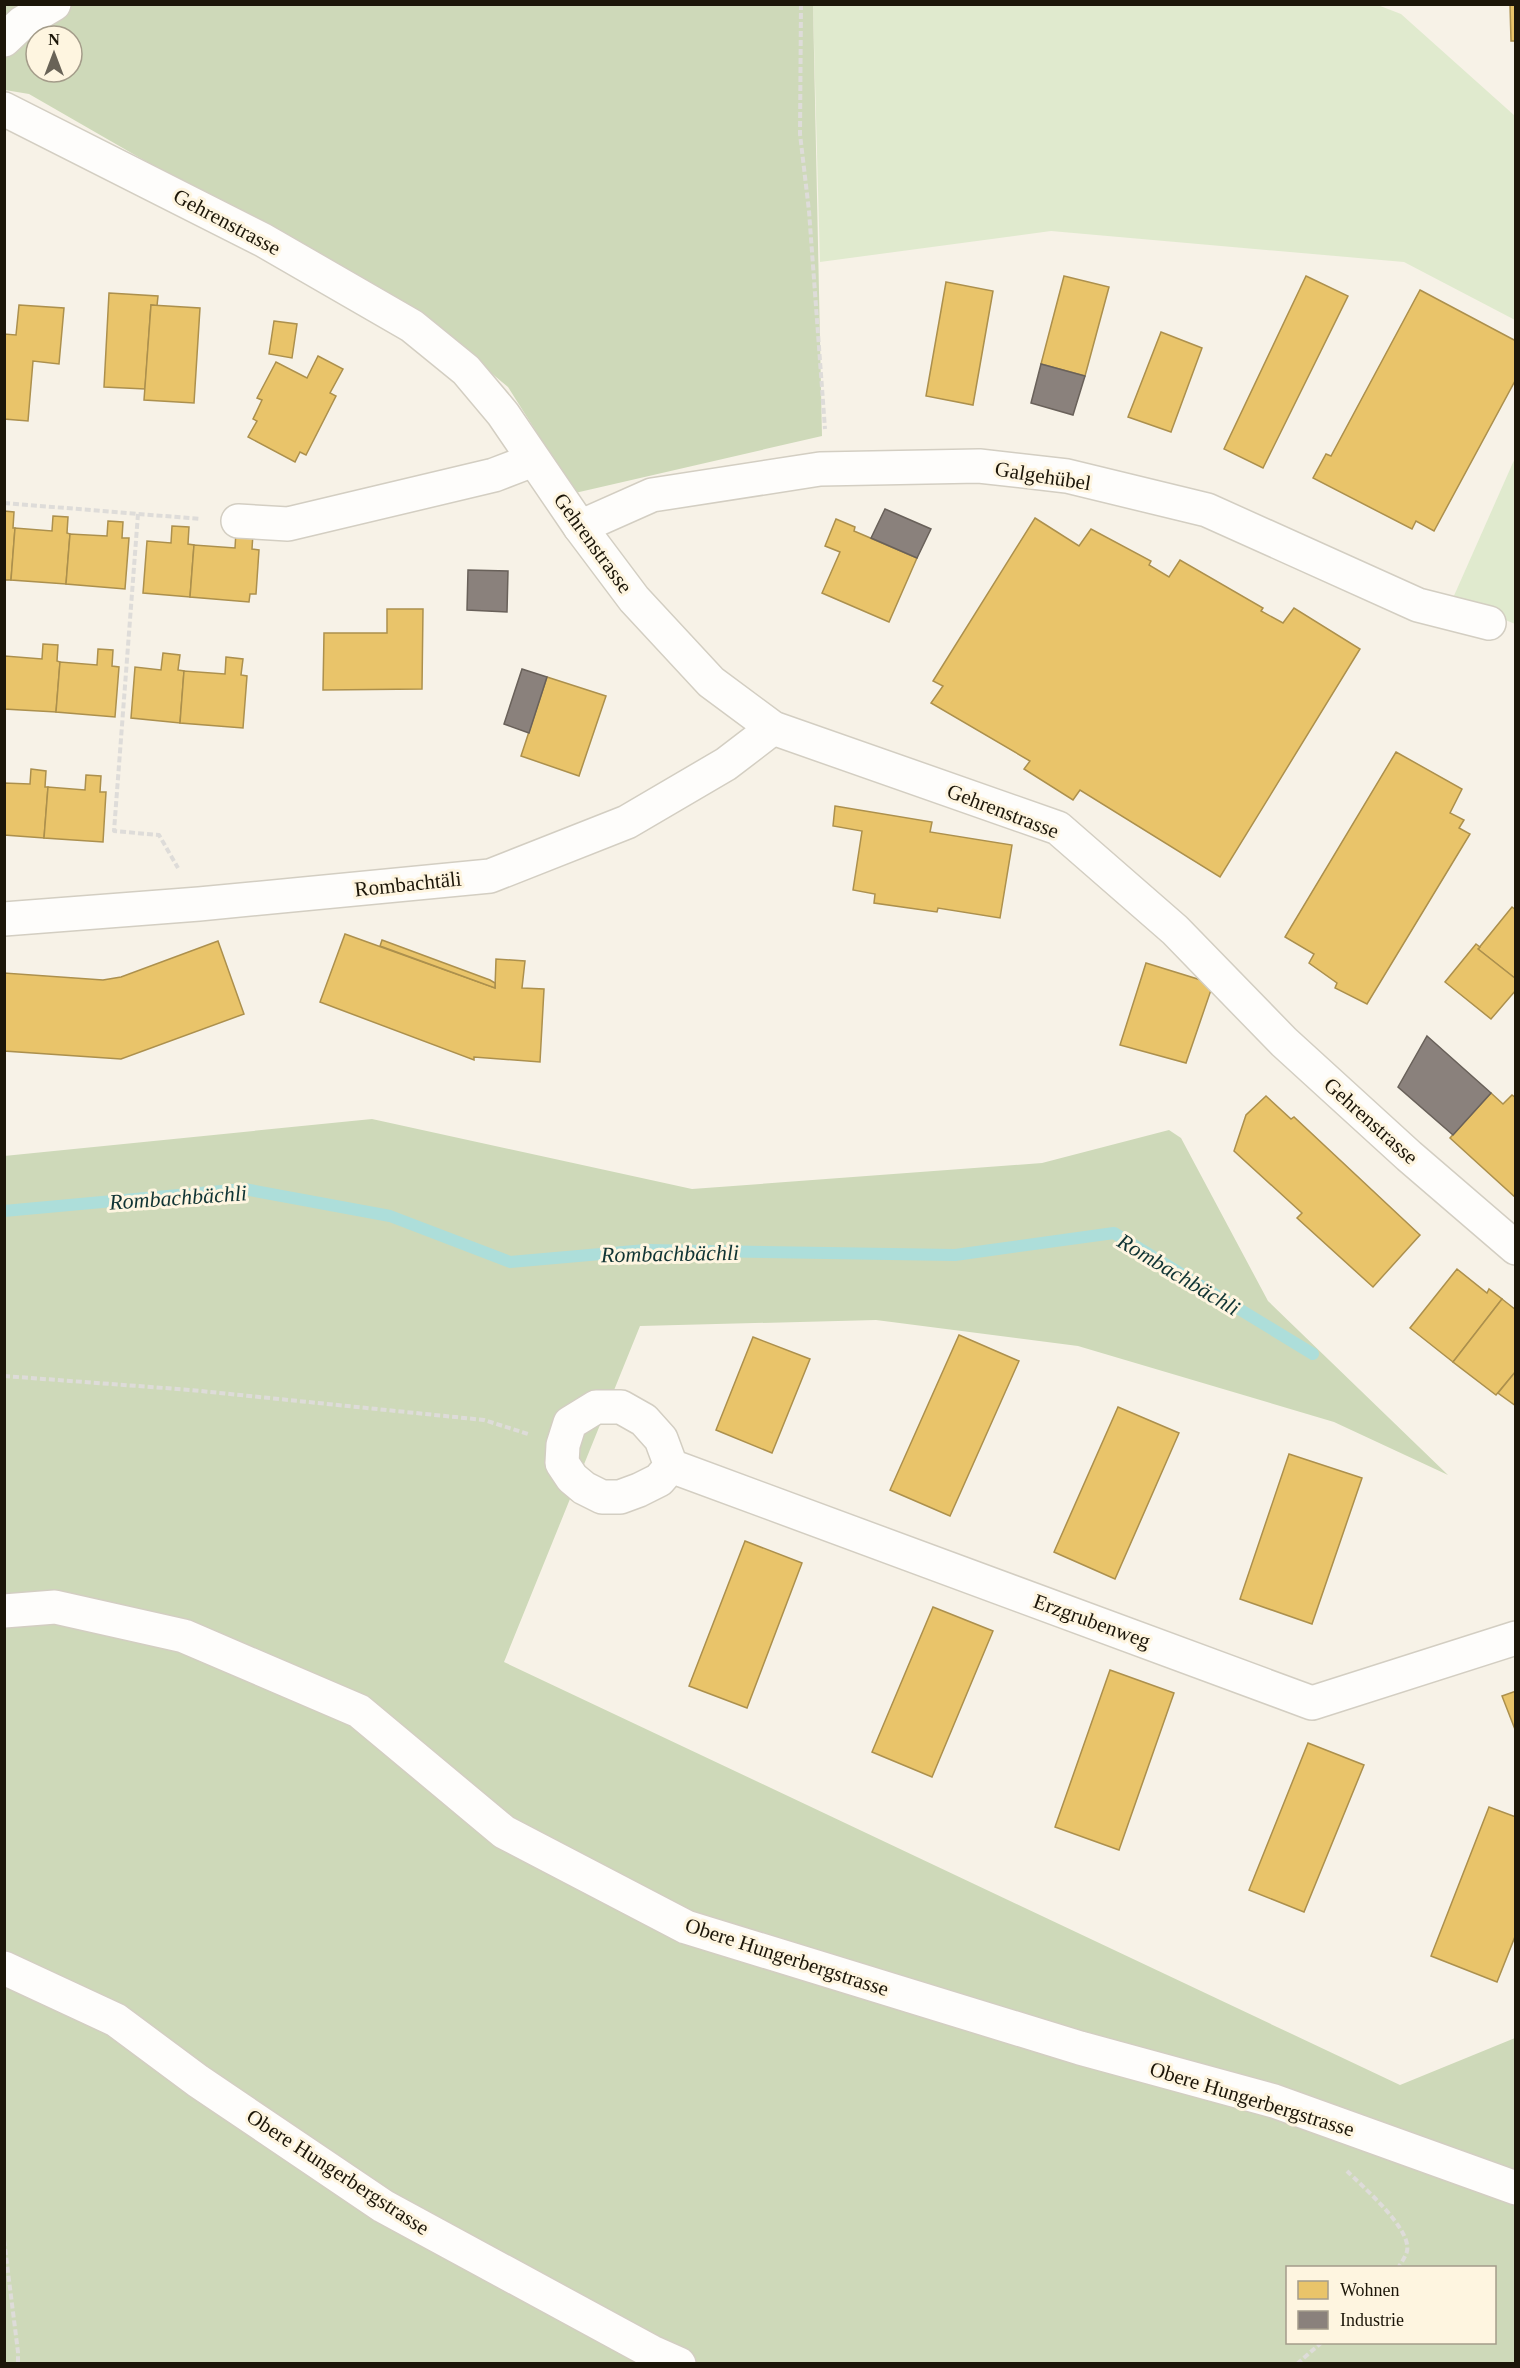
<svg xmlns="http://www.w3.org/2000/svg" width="1520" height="2368" font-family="Georgia,serif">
<rect width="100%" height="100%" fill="#f7f2e7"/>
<g fill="#e0eace">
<path d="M1375,4L1401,14L1515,116V320L1404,262L1051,231L820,262L813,5Z"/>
<path d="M1515,458V624L1453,598Z"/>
</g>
<g fill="#ced9b9" fill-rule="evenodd">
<path d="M4,5H813L822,436L575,493L508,387L442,332L29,94L5,90ZM36,36H72V72H36Z"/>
<path d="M372,1119L692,1189L1042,1163L1169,1130L1181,1138L1268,1301L1448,1475L1334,1422L1078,1346L876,1320L640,1326L504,1662L1400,2085L1515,2038V2363H5L4,1156ZM1288,2268H1494V2342H1288Z"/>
</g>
<g fill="#e9c46a" stroke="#ac904d" stroke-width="1.5">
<path d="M1510,4H1516V41H1511Z"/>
<path d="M1064,276L1109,287L1085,376L1041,364Z"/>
<path d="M1306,276L1348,296L1263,468L1224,449Z"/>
<path d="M946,282L993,291L973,405L926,396Z"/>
<path d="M1420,290L1516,341V379L1434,531L1416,521L1412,529L1313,478L1326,454L1331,456Z"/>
<path d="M109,293L158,296L157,306L151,305L145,389L104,387Z"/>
<path d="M19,305L64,308L59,364L33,361L28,421L4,419V334L16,335Z"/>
<path d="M151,305L200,308L194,403L144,400Z"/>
<path d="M274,321L297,324L292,358L269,354Z"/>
<path d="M1161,332L1202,348L1171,432L1128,417Z"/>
<path d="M318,356L343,369L330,393L336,396L306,455L300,452L295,462L248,437L257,421L253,419L262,400L257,398L276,362L307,378Z"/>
<path d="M4,511L14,512L13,528H15L11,580H4Z"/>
<path d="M53,516L68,517L67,533L70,534L66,584L11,580L15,528L52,531Z"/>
<path d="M1035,518L1079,546L1091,529L1151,561L1149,565L1169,577L1180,560L1263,608L1261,611L1283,623L1294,608L1360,649L1220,877L1080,790L1073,800L1024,769L1030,761L931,703L943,686L933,681Z"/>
<path d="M836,519L855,527L854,531L917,558L889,622L822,593L840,552L825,546Z"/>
<path d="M108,521L123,522L122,538H129L125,589L66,584L70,534L107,536Z"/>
<path d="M172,526L189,527L188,544L194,545L190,597L143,593L147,541L171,543Z"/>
<path d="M236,531L253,533L252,549L259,550L256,594H250L249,602L190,597L194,545L235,548Z"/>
<path d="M387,609H423L422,689L323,690L324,633H387Z"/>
<path d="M43,644L58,645L57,661L60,662L56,712L4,709L5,656L42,659Z"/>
<path d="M98,649L113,650L112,666L119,667L115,717L56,712L60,662L97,665Z"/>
<path d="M163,653L180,655L178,670L184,671L180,723L131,718L135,667L161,670Z"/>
<path d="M226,657L243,659L241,675L247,676L243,728L180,723L184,671L225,674Z"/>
<path d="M547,677L606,696L579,776L521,756Z"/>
<path d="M1396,752L1462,789L1450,813L1464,820L1459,828L1470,834L1367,1004L1335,988L1337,983L1309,963L1314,954L1285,937Z"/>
<path d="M31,769L46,771L45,787H48L44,838L4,835V783L30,784Z"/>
<path d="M86,775L101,776L100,792H106L103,842L44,838L48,787L85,790Z"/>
<path d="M835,806L932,822L930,832L1012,845L1000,918L938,908L937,912L874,903L875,894L853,890L862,831L833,826Z"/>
<path d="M1512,907L1516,910V979L1478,949Z"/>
<path d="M345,934L495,988L496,959L525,961L522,988L544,989L540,1062L474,1057V1060L320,1002Z"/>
<path d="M382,940L490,980L495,983V988L380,946Z"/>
<path d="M218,941L244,1014L121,1059L4,1051V973L103,980L121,977Z"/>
<path d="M1476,944L1480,947L1478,949L1516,979V990L1491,1019L1445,982Z"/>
<path d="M1146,963L1204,981L1211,990L1186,1063L1120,1045Z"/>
<path d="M1491,1093L1503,1104L1512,1095L1516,1098V1198L1450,1138Z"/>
<path d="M1266,1096L1291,1119L1294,1117L1420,1235L1373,1287L1297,1218L1302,1213L1234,1151L1246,1115Z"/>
<path d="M1457,1269L1487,1293L1489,1289L1502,1299L1453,1362L1410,1328Z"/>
<path d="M1502,1299L1516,1310V1371L1496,1395L1453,1362Z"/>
<path d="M959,1335L1019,1361L950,1516L890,1490Z"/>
<path d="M753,1337L810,1359L772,1453L716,1430Z"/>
<path d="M1516,1371V1406L1498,1393Z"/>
<path d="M1118,1407L1179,1433L1115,1579L1054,1552Z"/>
<path d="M1289,1454L1362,1478L1312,1624L1240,1599Z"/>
<path d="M745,1541L802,1563L747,1708L689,1686Z"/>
<path d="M933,1607L993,1631L932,1777L872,1752Z"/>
<path d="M1110,1670L1174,1693L1119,1850L1055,1827Z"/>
<path d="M1516,1691V1732L1502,1696Z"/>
<path d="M1308,1743L1364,1765L1304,1912L1249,1890Z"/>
<path d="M1489,1807L1516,1817V1934L1497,1982L1431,1956Z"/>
</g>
<g fill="#8a817c" stroke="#69615a" stroke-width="1.5">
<path d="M1041,364L1085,376L1073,415L1031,403Z"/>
<path d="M885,509L931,529L917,558L871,538Z"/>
<path d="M468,570L508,571L507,612L467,610Z"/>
<path d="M522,669L547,677L529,733L504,724Z"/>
<path d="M1427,1036L1491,1093L1453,1135L1398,1087Z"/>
</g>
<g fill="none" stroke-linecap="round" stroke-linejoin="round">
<path stroke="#addeda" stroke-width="12" d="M4,1211L244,1189L390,1216L510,1262L646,1250L955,1255L1114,1233L1313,1354"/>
<g stroke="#d3cec2" stroke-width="36">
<g id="minor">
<path d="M4,40L22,23L54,4"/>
<path d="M4,109L263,240L412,326L466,370L503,414L580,527L634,599L711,682L773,728L1058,828L1175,930L1284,1042L1409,1156L1516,1248"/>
<path d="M238,521L288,524L494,475L533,460"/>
<path d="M580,527L652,495L820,469L979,466L1067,476L1207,510L1418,605L1489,623"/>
<path d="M4,919L199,904L490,876L627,822L726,764L773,728"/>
<path d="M671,1466L659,1480L639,1490L620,1497H602L584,1488L572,1478L562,1463L563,1445L570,1423L596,1407H621L644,1420L661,1439L671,1466L1312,1703L1516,1638"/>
<path d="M4,1611L55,1607L184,1636L359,1711L504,1832L686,1927L1080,2048L1274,2101L1516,2188"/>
<path d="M4,1968L116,2020L198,2081L383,2206L652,2352L679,2364"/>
</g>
</g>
<g stroke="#dedcd9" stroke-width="4" stroke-dasharray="6 3" stroke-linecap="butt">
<path d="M801,4L800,134L809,211L825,429"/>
<path d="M4,503L201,519"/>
<path d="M138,514L114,831L159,835L178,868"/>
<path d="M4,1376L191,1390L484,1420L528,1434"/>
<path d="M1347,2171C1362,2186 1412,2229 1407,2251C1406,2256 1401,2263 1398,2268"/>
<path d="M4,2240L18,2352V2364"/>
<path d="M1297,2364L1322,2342"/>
</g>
<use href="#minor" stroke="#fefdfb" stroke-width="33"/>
</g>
<g text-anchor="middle" stroke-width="6" stroke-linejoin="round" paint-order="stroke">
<g font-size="21" fill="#1c1609" stroke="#fef5e0">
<text transform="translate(227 222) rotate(28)" y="7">Gehrenstrasse</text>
<text transform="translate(1043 476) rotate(9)" y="7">Galgehübel</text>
<text transform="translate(593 543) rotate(54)" y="7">Gehrenstrasse</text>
<text transform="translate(1003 811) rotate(21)" y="7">Gehrenstrasse</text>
<text transform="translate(408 884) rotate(-6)" y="7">Rombachtäli</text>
<text transform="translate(1371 1121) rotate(42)" y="7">Gehrenstrasse</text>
<text transform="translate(1092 1621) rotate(20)" y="7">Erzgrubenweg</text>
<text transform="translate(787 1957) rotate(18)" y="7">Obere Hungerbergstrasse</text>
<text transform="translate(1252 2099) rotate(17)" y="7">Obere Hungerbergstrasse</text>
<text transform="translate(338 2172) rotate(33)" y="7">Obere Hungerbergstrasse</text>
</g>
<g font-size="22" font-style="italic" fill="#103434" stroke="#fef5e0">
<text transform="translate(178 1197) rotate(-4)" y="8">Rombachbächli</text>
<text transform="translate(670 1253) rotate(-1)" y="8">Rombachbächli</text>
<text transform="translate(1179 1274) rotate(31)" y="8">Rombachbächli</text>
</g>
</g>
<rect width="1520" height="2368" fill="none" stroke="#1c1609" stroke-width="12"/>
<rect x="1286" y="2266" width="210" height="78" fill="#fef5e0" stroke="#a49c8a" stroke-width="1.5"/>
<rect x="1298" y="2281" width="30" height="18" fill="#e9c46a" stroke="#a49c8a" stroke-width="1.5"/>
<text x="1340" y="2296" font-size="18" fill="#1c1609">Wohnen</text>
<rect x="1298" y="2311" width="30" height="18" fill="#8a817c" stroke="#a49c8a" stroke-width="1.5"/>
<text x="1340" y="2326" font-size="18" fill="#1c1609">Industrie</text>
<g transform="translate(54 54)"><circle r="28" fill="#fef5e0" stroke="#a49c8a" stroke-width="1.5"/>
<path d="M0-4.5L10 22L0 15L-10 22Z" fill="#696357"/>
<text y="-9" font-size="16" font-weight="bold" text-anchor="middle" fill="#1c1609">N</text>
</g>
</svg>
